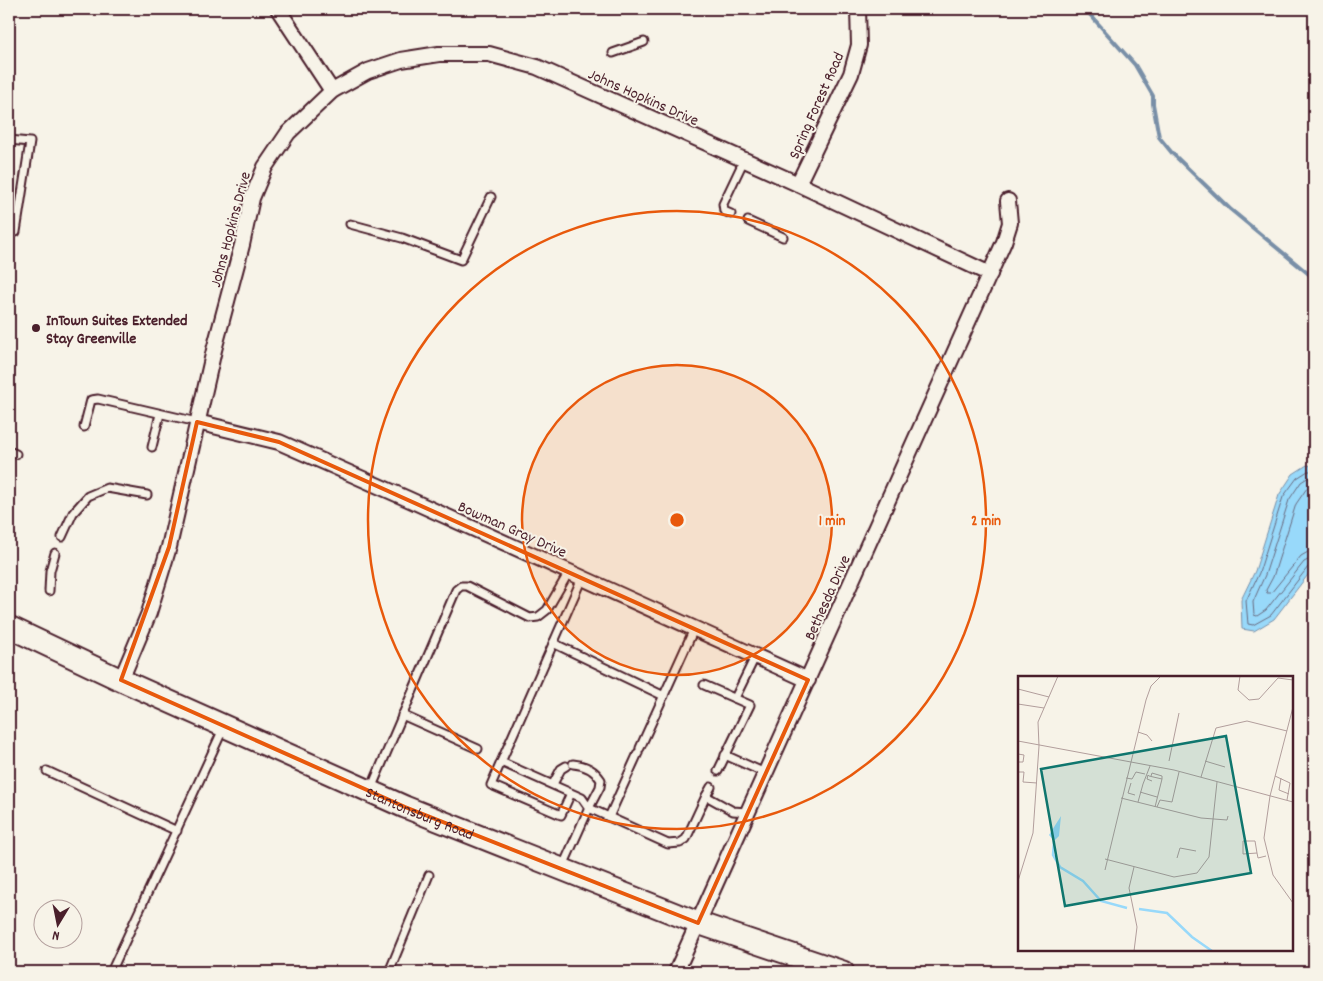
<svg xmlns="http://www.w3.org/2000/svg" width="1323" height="981" font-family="Dekko,sans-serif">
<rect width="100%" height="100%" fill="#f7f3e8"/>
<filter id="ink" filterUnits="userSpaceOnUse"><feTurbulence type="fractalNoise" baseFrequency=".02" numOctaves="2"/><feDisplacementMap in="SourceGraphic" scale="10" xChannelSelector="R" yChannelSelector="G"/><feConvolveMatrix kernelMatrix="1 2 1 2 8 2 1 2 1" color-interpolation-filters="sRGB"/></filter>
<g filter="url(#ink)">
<path fill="#98d9fa" stroke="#798fa7" d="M1307,465L1314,466V567L1274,619L1254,631L1242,629L1241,600L1255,571L1279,495L1293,474Z"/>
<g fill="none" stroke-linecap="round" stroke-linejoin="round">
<g stroke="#69697e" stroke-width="1">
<path d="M1314,471H1308L1297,478L1283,497L1259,573L1246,601L1248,624L1253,625L1271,615L1308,567L1314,565"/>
<path d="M1314,477H1309L1301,482L1289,500L1265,575L1253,602L1254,615L1257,616L1266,610L1304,562L1308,560L1314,559"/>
<path d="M1314,485H1311L1307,488L1296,504L1273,577L1266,590L1267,593H1271L1301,556L1308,552L1314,551"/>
</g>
<path stroke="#798fa7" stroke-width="4" d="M1085,9L1135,65L1153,96V104L1159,137L1172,153L1230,209L1310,275L1314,282"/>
<g stroke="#4a1f2b" stroke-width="11">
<g id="service">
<path d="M613,53L644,42"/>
<path d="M9,140L30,142L16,232L9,231"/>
<path d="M731,214L724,211L723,204L744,160"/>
<path d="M748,221L783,237"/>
<path d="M350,224L402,238L461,260L491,197"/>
<path d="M84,427L91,400L98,399L197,422"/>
<path d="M152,447L160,414"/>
<path d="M9,451L16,454"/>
<path d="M62,537L73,513L88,496L107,488L147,495"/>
<path d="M49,591L50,571L55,553"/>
<path d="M553,643L664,696"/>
<path d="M704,685L750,705L718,771"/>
<path d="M735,698L755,657"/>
<path d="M402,715L478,749"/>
<path d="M640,748L694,629"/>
<path d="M725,755L765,773"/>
<path d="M501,762L582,578"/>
<path d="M47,771L177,831"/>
<path d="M553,784L561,769L566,766"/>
<path d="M371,789L456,590L461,586H467L530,618L538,617L547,610L569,572"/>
<path d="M571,793L561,815L491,785L501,762L582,798L589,808L600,787L601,780C594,769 585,765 573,764"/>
<path d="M706,796L711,787"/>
<path d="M609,817L638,753"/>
<path d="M563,866L589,808L668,844L680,843L686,839L706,796L733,811L747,812"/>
<path d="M111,972L224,727"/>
<path d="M389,972L429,875"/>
</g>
</g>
<g stroke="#4a1f2b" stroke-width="18">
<g id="minor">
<path d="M278,9L332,91"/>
<path d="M798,184L851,74L859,45L858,9"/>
<path d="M197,422L279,442L408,499L808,680"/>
<path d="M121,680L149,613L169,547L214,350L242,245L252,198L265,167L288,133L332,91L368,71L401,60L439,54H489L537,67L798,184L990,274"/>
<path d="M676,972L1004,242L1010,223L1008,201"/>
</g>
</g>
<g stroke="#4a1f2b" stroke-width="25">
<g id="primary">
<path id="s1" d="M9,627L121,680L405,807L698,923L843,972"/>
</g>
</g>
<use href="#service" stroke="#f7f3e8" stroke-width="7"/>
<use href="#minor" stroke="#f7f3e8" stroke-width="14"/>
<use href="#primary" stroke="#f7f3e8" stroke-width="21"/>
</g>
</g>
<path fill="none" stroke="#e8590c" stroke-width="4" stroke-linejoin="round" d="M197,422L279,442L808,680L698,923L405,807L121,680L169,547Z"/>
<circle cx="677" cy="520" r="155" fill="#e8590c" fill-opacity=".12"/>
<g fill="none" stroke="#e8590c" stroke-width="2.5">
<circle cx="677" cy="520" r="155"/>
<circle cx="677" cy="520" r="309"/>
</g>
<circle fill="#4a1f2b" stroke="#f7f3e8" stroke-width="2" cx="36" cy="328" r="5"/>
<g text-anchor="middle" stroke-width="4" stroke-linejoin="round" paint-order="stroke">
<g font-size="16" fill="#4a1f2b" stroke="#f7f3e8">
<text transform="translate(644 96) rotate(24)" y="6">Johns Hopkins Drive</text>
<text transform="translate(815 105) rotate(-66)" y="6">Spring Forest Road</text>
<text transform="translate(229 229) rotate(-75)" y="6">Johns Hopkins Drive</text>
<text transform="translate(513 528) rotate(24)" y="6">Bowman Gray Drive</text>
<text transform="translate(826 597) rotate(-66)" y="6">Bethesda Drive</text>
<text dy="6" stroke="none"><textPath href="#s1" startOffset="451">Stantonsburg Road</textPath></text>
</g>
<g font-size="16" font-weight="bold" fill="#4a1f2b" stroke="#f7f3e8" text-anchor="start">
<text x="46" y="325">InTown Suites Extended<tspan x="46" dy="18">Stay Greenville</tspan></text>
</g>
</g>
<g transform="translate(1018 676)">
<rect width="275" height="275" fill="#f7f3e8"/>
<path d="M43,140L41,160L36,165L31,159Z" fill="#98d9fa"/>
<path fill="none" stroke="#98d9fa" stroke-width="2.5" d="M36,165L35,179L42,191L65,205L83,225L109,232M121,233L149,237L174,261L194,275"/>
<path fill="none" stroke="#b29e9c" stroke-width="1" d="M222,0L220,14L231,24L241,23L260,2L275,4M0,13L31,21M0,28L26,32M275,31L252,120L246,162L255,199L275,227M120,56L129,59L134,65M0,65L156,94L275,126M21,70L20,46L40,0M0,78L6,79L5,86H0M151,85L161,37M187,85L207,91M0,96H6L5,106L19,107M133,100L134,97L144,100V103L131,100L130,99L129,103L134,105M257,100L272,107L269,124M183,101L198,52L229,45L269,55M108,102L114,103L118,96L127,98M263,102L261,114L271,118M113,107L110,117L117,119M125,108L132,90M122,116L139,121M103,122L183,142L209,144L210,140M120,126L125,108M137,131L144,103M139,131L142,124L154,126L161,96M239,177L225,178V165H237L239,177L240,182L248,180M159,182L162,172L178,175M87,183L156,201L179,197L191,181L199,106M87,194L128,24L133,10L143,0M0,205L15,157L21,70M116,275L119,251L111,212L116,191"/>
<path fill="#0f766e" fill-opacity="0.15" stroke="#0f766e" stroke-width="2.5" d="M208,60L233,197L47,230L23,93Z"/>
<rect width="275" height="275" fill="none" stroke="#4a1f2b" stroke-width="2.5"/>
</g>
<circle cx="677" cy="520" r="8" fill="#e8590c" stroke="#f7f3e8" stroke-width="2.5"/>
<g font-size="15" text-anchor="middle" font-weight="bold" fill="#e8590c" stroke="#f7f3e8" stroke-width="4" stroke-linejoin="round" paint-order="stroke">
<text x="832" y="525">1 min</text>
<text x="986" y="525">2 min</text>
</g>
<rect width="1323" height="981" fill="none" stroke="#f7f3e8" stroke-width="30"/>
<rect x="15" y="15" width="1293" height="951" fill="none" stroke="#4a1f2b" stroke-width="2" filter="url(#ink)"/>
<g transform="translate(58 924) rotate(190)"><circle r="24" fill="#f7f3e8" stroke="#b29e9c"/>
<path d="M0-4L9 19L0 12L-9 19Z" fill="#4a1f2b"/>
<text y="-8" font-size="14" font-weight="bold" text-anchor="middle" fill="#4a1f2b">N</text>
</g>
</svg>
